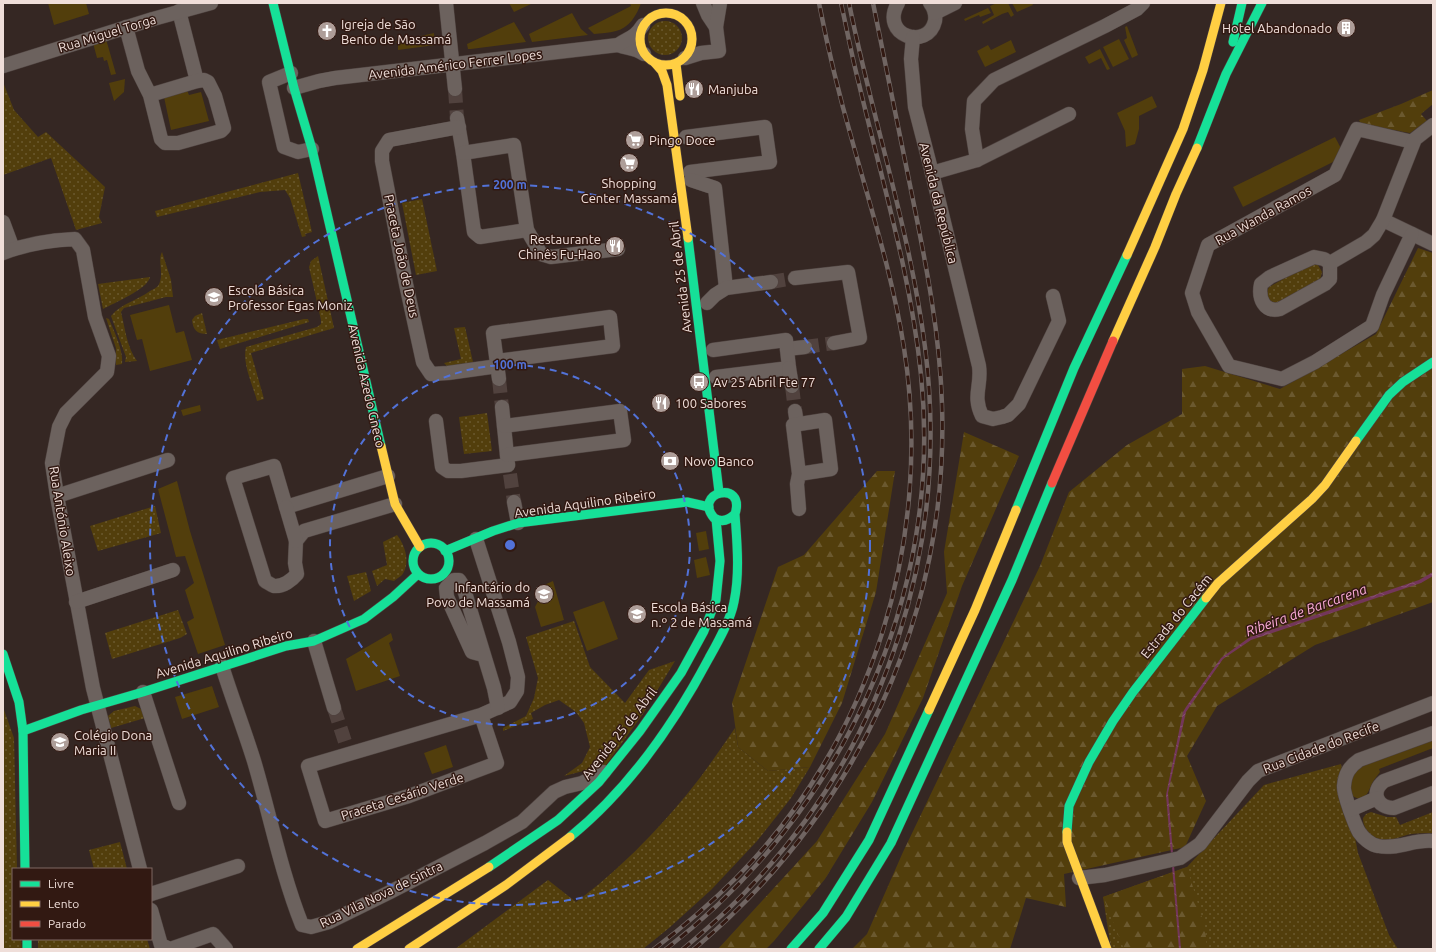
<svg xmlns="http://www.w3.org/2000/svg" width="1436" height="952" font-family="Ubuntu,sans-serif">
<defs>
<pattern id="grass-dots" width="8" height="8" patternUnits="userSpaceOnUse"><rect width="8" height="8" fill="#523e0c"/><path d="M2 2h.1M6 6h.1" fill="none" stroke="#6b592f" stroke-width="1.8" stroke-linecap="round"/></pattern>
<pattern id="forest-firs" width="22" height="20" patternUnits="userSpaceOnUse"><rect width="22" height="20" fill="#523e0c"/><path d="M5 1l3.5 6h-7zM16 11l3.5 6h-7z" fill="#6b592f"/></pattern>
<pattern id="water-waves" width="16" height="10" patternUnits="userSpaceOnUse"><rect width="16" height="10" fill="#73365a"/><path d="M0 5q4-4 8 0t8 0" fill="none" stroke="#875371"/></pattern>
</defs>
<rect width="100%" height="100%" fill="#352723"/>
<g fill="url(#grass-dots)">
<circle cx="665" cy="38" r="17"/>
<path d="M3,82L14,110L38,137L46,132L105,187L99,217L102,223L76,230L51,158L3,175Z"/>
<path d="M298,173L312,232L305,234L306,236L302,237L290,198L285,190L260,192L157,217L155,211Z"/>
<path d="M422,199L437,271L416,275L402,203Z"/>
<path d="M162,252L171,280L173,297H166L124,308L121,312C125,328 127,348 137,361L125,362L126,357L111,316C122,303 136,301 150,291C152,290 156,288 158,286C165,275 157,260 162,252Z"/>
<path d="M318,256L334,328L251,353L264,399L257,401C253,385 242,364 246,347L317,327L321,324V320L309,267L311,261Z"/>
<path d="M1310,264L1318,265L1322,272L1320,280L1276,303L1270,301L1266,294L1269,287Z"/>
<path d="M150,277C148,289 114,303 103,309L98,284Z"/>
<path d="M202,313L207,334C197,334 193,330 192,320L195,316Z"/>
<path d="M106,318L109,319C114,331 124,352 122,364L116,365V348Z"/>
<path d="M304,319H308L309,322L220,349L217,340Z"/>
<path d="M465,327L473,362L449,368L444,363L461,359L454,328Z"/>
<path d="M487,413L492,451L464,454L459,417Z"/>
<path d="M155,506L161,533L98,551L90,526Z"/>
<path d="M397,535C405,545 411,563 402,575C400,577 396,579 394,581L385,579L377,586L372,571L387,565L383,542Z"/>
<path d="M366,572L371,591L354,601L347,576Z"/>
<path d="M178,610L187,634L180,638L112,659L105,633Z"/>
<path d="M574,621L590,667L625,703L649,670L675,661L643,714L606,765L564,776L582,763L590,747L584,723L576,712L559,700L545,705L531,713L533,719L503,731V728L526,716L534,698L538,678L526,637Z"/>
<path d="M135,706L141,709L145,718L111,728L108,716L114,711Z"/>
<path d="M3,707L14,738L17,869H13V939H21L22,949H3Z"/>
<path d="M735,728L738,747L768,771L810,767L791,798L757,841L711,890L669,928L643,949H455L548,880L576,902C617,872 656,832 688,793C705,772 720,750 735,728Z"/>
<path d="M1341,764L1358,853L1389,935L1398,949H1111L1103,897L1187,867L1264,785Z"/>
<path d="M1371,812L1387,817H1396L1400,825L1433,812V833C1425,833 1418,833 1411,834C1402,836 1394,840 1386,840C1373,840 1363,830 1363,818L1366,814Z"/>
<path d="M120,842L127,869H94L89,850Z"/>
<path d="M38,939H147L150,949H38Z"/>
</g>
<g fill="url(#forest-firs)">
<path d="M1433,90V104L1421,114L1427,121L1410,133L1361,124L1359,120L1401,104Z"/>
<path d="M1418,248L1433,253V602L1315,645L1217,706L1187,756L1206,801L1185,847L1064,874L1066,907L1026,898L1010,949H852L867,934L903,852L1040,566L1069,492L1127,445L1182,414V369L1205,366L1280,389L1376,334Z"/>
<path d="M964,432L1019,456L962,586L923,698L872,802L825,879L774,941L766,949H718L817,841L885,734L947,593L944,552Z"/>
<path d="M877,471H895L876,592L842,703L810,767L768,771L738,747L732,703L778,567L804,555Z"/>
<path d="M1187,867L1205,928L1207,949H1124L1103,897Z"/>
</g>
<g fill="#523e0c">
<path d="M48,3H86L89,14L54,25Z"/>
<path d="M509,3H533L514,12Z"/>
<path d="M630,3H641C637,15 629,28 616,31C609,33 601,33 594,34L588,28L631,6Z"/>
<path d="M997,3H1008L1014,15L1011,17L1008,12L1002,14L983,24L982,22L994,15L990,6Z"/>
<path d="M1012,3H1032L1033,5L1017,12Z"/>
<path d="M988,8L991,13L980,17L979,15L965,21L964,19Z"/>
<path d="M572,13L581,29L588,35L532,42L529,34Z"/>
<path d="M514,22L526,42L471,49H468L467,44Z"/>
<path d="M1127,26L1138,55L1132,58L1124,40L1127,38L1125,27Z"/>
<path d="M434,33L435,45L398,50V43L395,42Z"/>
<path d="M106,39L116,74L111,75L107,60L104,61L103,57L97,58L93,43Z"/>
<path d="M1119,39L1129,59L1113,67L1103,47Z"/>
<path d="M1011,40L1016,52L985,67L977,51L988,45L991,50Z"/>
<path d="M1100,49L1110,69L1107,70L1101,58L1089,64L1085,57Z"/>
<path d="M125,79L124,92L114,101L109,83Z"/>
<path d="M187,90L189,95L201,92L209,121L171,130L164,97Z"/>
<path d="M1152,96L1157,107L1139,116V129L1135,144L1126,147L1125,131L1117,113Z"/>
<path d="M1335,137L1345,156L1243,207L1233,187Z"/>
<path d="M169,305L176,333L184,331L192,360L150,371L142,339L137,340L130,315Z"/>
<path d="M200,405L201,411L183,416L181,410Z"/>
<path d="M177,481L190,531L225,645L198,654L187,622L194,618L185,590L194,583L185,556L176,557L158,489Z"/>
<path d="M706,531L709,549L699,551L696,533Z"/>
<path d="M706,557L710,575L697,578L694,560Z"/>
<path d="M553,581L564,620L541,627L535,607L544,590V585Z"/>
<path d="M604,601L618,639L587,651L573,612Z"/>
<path d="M391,633L393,640L389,643L400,676L356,691L346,659Z"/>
<path d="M212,686L219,707L182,719L175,697Z"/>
<path d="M1433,740V748L1379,769L1380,772C1378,775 1376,777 1374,780C1368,790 1366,807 1350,794C1350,778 1350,777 1362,766Z"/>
<path d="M446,745L453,767L432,774L424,753Z"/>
</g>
<path fill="url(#water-waves)" d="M1433,572V576L1421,583L1251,640L1223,659L1186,712L1168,793L1181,949H1179L1166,795L1183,712L1186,707L1221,658L1250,637L1419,580Z"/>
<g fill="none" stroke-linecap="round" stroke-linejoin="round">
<g stroke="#51423e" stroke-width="14" stroke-dasharray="14 7" stroke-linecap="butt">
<path d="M455,89L457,118"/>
<path d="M771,282L795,278"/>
<path d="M805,347L834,343"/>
<path d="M499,379L502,407"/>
<path d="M792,386L795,411"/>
<path d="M510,474L514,502"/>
<path d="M334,708L349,754"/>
</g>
<g stroke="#4e423f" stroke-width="15">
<g id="street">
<path d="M446,3L455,89"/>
<path d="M703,3L708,15L716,27"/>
<path d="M898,3C879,36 928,51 935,21C936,14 934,8 930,3"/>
<path d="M179,11L197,81"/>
<path d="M935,13L955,3"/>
<path d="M126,27L138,71L150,95L161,139L165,143H178L221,131L224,128L215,96L208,82L204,80L197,81L150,95"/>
<path d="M913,37L911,59L915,107L932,173L979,366C982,386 972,395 982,416L993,419L1002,417L1008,415L1019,404L1059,321L1053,296"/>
<path d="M618,45C628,49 634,47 644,54"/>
<path d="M685,58L701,53L719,51L716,27L720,3"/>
<path d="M3,66L153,19L211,3"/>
<path d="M291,73L269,82L284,147L298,152L312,149"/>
<path d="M294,88L319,81L335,78L618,45C629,37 634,39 643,25"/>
<path d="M457,118L463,153L474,232L480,237L527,230"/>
<path d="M459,127L389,140L382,151V161L406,284L423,362L431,374L448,373L498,366"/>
<path d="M686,137L765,127L770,162L690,172"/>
<path d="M463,153L514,145L527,230L541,254L551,257L618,249"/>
<path d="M977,160L972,129L974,101L994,80L1105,26L1137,9L1143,3"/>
<path d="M932,173L977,160L1069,114"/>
<path d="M691,180L715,188L726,288"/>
<path d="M1383,220L1433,244"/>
<path d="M3,222L13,249"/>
<path d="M1412,234L1383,295L1372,326L1315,362L1282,379L1229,366L1198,312L1192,293L1208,245L1335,175L1357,129L1413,142"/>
<path d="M3,253C26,244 51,240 75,239L83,250L95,317L109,356L107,372L66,413L59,427L52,463L57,496L93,688L140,869"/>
<path d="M1314,257L1324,259L1330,263V279L1325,284L1280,309C1264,313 1258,298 1261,284L1270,277Z"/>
<path d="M1330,263L1366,242L1374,235L1383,220L1415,139L1433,125"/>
<path d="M795,278L848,272L860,338L834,343"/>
<path d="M707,303L715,295L726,288L771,282"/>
<path d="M787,349L805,347"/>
<path d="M713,350L786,340L789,368L716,377"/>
<path d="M497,361L613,346L610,317L493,333L499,379"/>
<path d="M789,368L792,386"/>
<path d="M502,407L508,465"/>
<path d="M795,411L797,424"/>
<path d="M436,421L442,467L448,471H461L508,465"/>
<path d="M504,426L620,411L624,440L507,455"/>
<path d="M799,474L831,469L825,420L793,425L799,474L797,484L799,509"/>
<path d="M388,476L286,507L274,466L233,478L265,581C267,582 271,585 274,586C283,587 292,580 297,574L295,563L296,541L304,531L395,504"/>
<path d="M57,496L168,460"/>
<path d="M514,502L518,523"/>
<path d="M286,507L296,541"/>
<path d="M476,539L509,642L518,677L517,691L510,702L481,715L308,766L325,821L409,796L497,763L481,715"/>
<path d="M76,602L173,570"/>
<path d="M314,641L334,708"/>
<path d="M483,655L472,652L447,597L446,588L454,580H459L463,586L494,688L498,708"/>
<path d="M222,666C232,698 244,729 254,761C270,815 281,872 302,925L311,927L329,922L390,892L485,843L522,822L554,792L565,787L582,783L604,772"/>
<path d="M143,692L179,803"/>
<path d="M1433,733L1359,760C1349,767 1345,774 1344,786C1343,793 1355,825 1359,832C1363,838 1371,845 1378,846C1397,850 1414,839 1433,841"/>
<path d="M1433,763L1384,781C1370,792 1377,808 1394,808L1433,793"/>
<path d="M1350,810L1377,798"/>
<path d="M1079,878L1105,875L1180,858L1200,844L1248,781L1258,771L1433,703"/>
<path d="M151,894L238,866"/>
<path d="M151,910L161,945L170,949L213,934L226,949"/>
</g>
</g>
<g stroke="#4e423f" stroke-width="10">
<g id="fast">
<path d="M273,3L294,88L312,149L381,446"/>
<path d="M1233,42L1242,3"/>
<path d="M1197,148L1226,74L1262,3"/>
<path d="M688,238L719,492"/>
<path d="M1356,441L1389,395L1403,382L1433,362"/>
<path d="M1016,510L1074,368L1127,255"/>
<circle cx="431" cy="561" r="18"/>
<path d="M445,551L493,531L518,523L687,502L709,507"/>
<path d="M3,654L19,702L23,731L25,869"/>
<path d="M23,731L81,710L143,692L286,646L314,641L364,619L393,597L418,574"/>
<path d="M1067,832L1069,806L1089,762L1113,721L1133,692L1206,598"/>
<path d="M570,837C629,789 674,724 709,658C718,642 731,619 734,602C740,573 737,543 735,514C746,479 692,492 714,518C722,523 729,520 735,514"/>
<path d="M489,867L558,820L599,782L640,731L681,673L704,631L716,600L720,561L716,519"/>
<path d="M27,939V949"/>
<path d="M791,949L823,913L869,840L929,710"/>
<path d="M819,949L846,917L891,843L1012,580L1052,483"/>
</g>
</g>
<g stroke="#4e423f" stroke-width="10">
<g id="slow">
<circle cx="666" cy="39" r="26"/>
<path d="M655,63L662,71L667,85L688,238"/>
<path d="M676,64L680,96"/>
<path d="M1127,255L1183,129L1203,70L1221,3"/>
<path d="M1113,341L1155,247L1176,194L1197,148"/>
<path d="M381,446L395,504L420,547"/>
<path d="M1206,598L1218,583L1312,499L1325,485L1356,441"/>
<path d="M929,710L975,610L1016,510"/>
<path d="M1067,832V842L1107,949"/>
<path d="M357,949L489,867"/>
<path d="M409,949L506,885L570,837"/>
</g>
</g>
<g stroke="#4e423f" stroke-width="10">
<path id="jam" d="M1052,483L1113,341"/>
</g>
<use href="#street" stroke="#6c625e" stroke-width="14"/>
<use href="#fast" stroke="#16e098" stroke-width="9"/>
<use href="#slow" stroke="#ffcf43" stroke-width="9"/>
<use href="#jam" stroke="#f24e42" stroke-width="9"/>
<g stroke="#706562" stroke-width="4.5">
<g id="rail">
<path d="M654,949C683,927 711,903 737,877C872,740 934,538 904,348C893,277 871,209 852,140C839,95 828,49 819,3"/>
<path d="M666,949C841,814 944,597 921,375C911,276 882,181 859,84C852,57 847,30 841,3"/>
<path d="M683,949C707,929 730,909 751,886C888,741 950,544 925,347C910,230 872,118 849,3"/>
<path d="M694,949C855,814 949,616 942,405C940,334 926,264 912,195C899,131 886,67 873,3"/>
</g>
</g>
<use href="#rail" stroke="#321912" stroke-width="3" stroke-dasharray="9" stroke-linecap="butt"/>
</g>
<g fill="none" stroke="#5272d8" stroke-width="2" stroke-dasharray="7 5">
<circle cx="510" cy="545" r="180"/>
<circle cx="510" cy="545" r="360"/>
</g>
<defs>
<g id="building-disc" transform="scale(1)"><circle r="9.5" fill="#ae9e99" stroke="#321912"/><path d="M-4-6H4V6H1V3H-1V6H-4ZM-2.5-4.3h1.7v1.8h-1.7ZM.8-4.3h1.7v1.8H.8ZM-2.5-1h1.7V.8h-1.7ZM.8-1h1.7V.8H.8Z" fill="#fff"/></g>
<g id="church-disc" transform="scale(1)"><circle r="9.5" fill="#ae9e99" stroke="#321912"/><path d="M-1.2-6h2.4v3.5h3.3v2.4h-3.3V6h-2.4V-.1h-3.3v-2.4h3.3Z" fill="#fff"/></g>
<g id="restaurant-disc" transform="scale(1)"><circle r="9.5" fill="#ae9e99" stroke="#321912"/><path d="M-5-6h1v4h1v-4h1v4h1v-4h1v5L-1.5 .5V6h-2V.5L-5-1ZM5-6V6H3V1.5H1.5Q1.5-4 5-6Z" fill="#fff"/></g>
<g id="supermarket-disc" transform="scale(1)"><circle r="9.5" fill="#ae9e99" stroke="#321912"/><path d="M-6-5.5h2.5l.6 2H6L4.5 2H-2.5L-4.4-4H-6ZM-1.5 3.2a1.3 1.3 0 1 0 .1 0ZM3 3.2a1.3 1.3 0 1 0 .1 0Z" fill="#fff"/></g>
<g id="school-disc" transform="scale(1)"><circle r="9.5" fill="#ae9e99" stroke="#321912"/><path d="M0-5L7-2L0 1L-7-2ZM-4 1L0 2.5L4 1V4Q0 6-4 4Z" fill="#fff"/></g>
<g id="bus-disc" transform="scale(1)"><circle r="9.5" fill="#ae9e99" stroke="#321912"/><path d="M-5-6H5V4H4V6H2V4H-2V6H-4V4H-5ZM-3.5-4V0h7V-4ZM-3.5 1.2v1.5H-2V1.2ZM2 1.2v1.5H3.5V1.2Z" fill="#fff"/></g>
<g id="bank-disc" transform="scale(1)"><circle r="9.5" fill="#ae9e99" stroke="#321912"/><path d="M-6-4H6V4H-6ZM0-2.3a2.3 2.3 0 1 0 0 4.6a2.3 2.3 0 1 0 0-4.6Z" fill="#fff"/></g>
</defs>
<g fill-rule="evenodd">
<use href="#building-disc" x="1346" y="28"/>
<use href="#church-disc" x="327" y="31"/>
<use href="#restaurant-disc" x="694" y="89"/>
<use href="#supermarket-disc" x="635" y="140"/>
<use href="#supermarket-disc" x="629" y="163"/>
<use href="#restaurant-disc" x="615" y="246"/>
<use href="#school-disc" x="214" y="297"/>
<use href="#bus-disc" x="699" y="382"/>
<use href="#restaurant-disc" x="661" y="403"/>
<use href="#bank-disc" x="670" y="461"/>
<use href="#school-disc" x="544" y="594"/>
<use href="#school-disc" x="637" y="614"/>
<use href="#school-disc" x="60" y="742"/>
</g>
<g text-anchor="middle" stroke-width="3" stroke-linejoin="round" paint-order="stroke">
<g font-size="13" fill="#efded9" stroke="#321912" text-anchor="start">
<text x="341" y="29">Igreja de São<tspan x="341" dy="15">Bento de Massamá</tspan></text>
<text x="1332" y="33" text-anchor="end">Hotel Abandonado</text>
<text x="708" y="94">Manjuba</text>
<text x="649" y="145">Pingo Doce</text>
<text x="629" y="188" text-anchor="middle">Shopping<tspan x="629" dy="15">Center Massamá</tspan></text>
<text x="601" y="244" text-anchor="end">Restaurante<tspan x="601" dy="15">Chinês Fu-Hao</tspan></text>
<text x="228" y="295">Escola Básica<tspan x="228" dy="15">Professor Egas Moniz</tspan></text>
<text x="713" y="387">Av 25 Abril Fte 77</text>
<text x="675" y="408">100 Sabores</text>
<text x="684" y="466">Novo Banco</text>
<text x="530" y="592" text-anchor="end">Infantário do<tspan x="530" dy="15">Povo de Massamá</tspan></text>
<text x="651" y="612">Escola Básica<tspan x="651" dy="15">n.º 2 de Massamá</tspan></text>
<text x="74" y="740">Colégio Dona<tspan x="74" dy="15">Maria II</tspan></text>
</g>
<g font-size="13" fill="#efded9" stroke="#321912">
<text transform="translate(107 33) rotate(-17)" y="5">Rua Miguel Torga</text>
<text transform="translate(455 64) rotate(-7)" y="5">Avenida Américo Ferrer Lopes</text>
<text transform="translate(939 203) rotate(76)" y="5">Avenida da República</text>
<text transform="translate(1263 215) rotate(-29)" y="5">Rua Wanda Ramos</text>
<text transform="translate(402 256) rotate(78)" y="5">Praceta João de Deus</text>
<text transform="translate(680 277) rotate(-97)" y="5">Avenida 25 de Abril</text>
<text transform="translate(367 386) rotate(77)" y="5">Avenida Azedo Gneco</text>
<text transform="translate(585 503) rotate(-8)" y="5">Avenida Aquilino Ribeiro</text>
<text transform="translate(63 521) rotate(81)" y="5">Rua António Aleixo</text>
<text transform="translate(1176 616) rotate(-51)" y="5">Estrada do Cacém</text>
<text transform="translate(224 653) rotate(-17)" y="5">Avenida Aquilino Ribeiro</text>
<text transform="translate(619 733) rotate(-52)" y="5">Avenida 25 de Abril</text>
<text transform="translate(1321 747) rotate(-21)" y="5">Rua Cidade do Recife</text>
<text transform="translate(402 796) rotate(-18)" y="5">Praceta Cesário Verde</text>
<text transform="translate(381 894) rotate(-26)" y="5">Rua Vila Nova de Sintra</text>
</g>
<g font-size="14" font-style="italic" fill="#fcacd8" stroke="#321912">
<text transform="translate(1306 610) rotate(-20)" y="5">Ribeira de Barcarena</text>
</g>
</g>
<circle cx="510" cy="545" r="6" fill="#5272d8" stroke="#321912" stroke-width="2"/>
<g font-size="12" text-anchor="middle" font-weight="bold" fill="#5272d8" stroke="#321912" stroke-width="3" stroke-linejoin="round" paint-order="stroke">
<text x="510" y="189">200 m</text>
<text x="510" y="369">100 m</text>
</g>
<rect width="1436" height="952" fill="none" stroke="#efded9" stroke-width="8"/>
<rect x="12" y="868" width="140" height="72" fill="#321912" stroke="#7e6862"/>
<rect x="20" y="881" width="20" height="6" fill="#16e098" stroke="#7e6862"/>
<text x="48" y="888" font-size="12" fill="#efded9">Livre</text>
<rect x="20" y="901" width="20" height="6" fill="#ffcf43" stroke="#7e6862"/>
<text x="48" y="908" font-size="12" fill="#efded9">Lento</text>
<rect x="20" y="921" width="20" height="6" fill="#f24e42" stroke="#7e6862"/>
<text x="48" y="928" font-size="12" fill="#efded9">Parado</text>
</svg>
